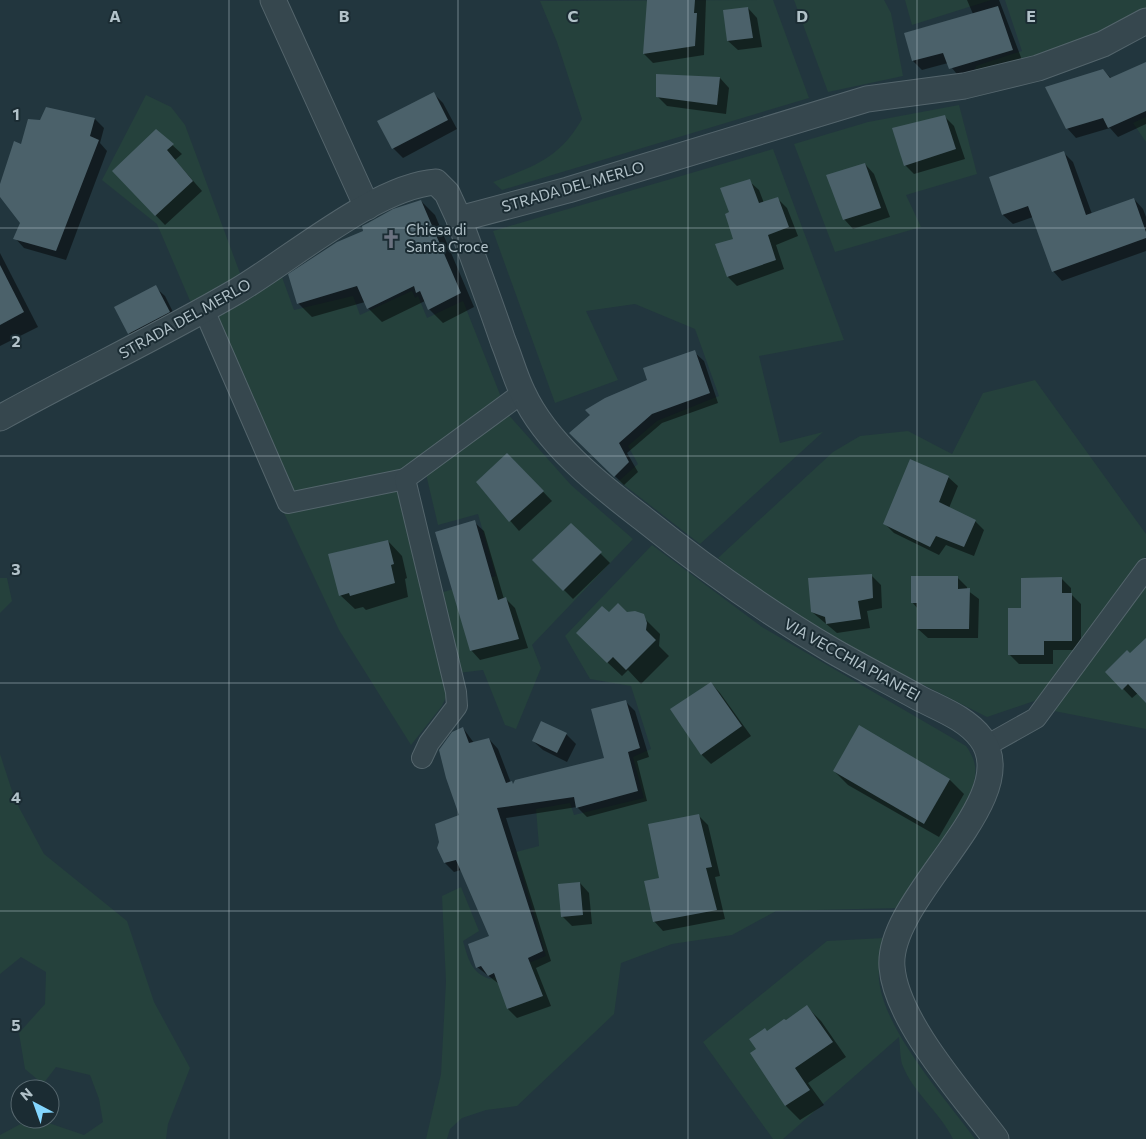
<svg xmlns="http://www.w3.org/2000/svg" width="1146" height="1139" font-family="Commissioner,sans-serif">
<rect width="100%" height="100%" fill="#22363e"/>
<g fill="#25413c">
<path d="M773,0L809,98L502,190L493,182C534,166 559,159 582,119L557,42L540,1Z"/>
<path d="M794,0H884L891,13L903,76L828,92Z"/>
<path d="M905,0H991L912,25Z"/>
<path d="M1005,0H1146V11L1096,35L1035,59L974,74L976,66L1022,51Z"/>
<path d="M146,95L171,107L185,125L241,276L191,303L157,224L102,180Z"/>
<path d="M959,105L977,174L906,195L921,227L835,252L794,144L868,122Z"/>
<path d="M1146,117V142L1133,123Z"/>
<path d="M773,149L844,340L759,356L780,443L823,432L700,544L619,481L638,464L628,446L657,421L719,396L695,329L635,304L586,311L618,380L555,403L493,231Z"/>
<path d="M282,277L294,310L353,296L360,315L412,291L415,298L418,296L427,318L463,301L501,397L400,472L292,496L215,319Z"/>
<path d="M1035,380L1146,534V556L1040,699L987,717L876,661L770,599L718,558L833,452L860,436L908,431L952,454L983,393Z"/>
<path d="M506,412L571,485L633,539L532,645L541,668L516,729L505,725L483,670L458,673L440,593L496,576L478,514L438,525L426,474Z"/>
<path d="M399,488L447,695L442,706L411,745L339,630L283,511Z"/>
<path d="M652,545L762,627L966,746C981,767 976,780 966,803L900,908L776,911L732,935L672,944L621,963L614,1014L517,1106L486,1110L462,1118L450,1129L447,1139H426L441,1074L446,982L442,896L461,887L479,931L463,941C468,958 471,973 490,979L546,956L516,852L539,846L536,809L570,803L574,815L644,798L633,757L651,749L631,686L590,679L565,636Z"/>
<path d="M0,578H7L12,601L0,613Z"/>
<path d="M1146,580V729L1049,710Z"/>
<path d="M0,754L15,800L44,854L127,921L154,1002L190,1068L168,1124L166,1139H0V1135L30,1119H37L84,1135L103,1122L99,1099L90,1075L56,1067L43,1084L25,1069L19,1033L45,1004L46,972L21,957L0,974Z"/>
<path d="M884,938C881,952 878,966 879,980C884,1030 945,1098 975,1139H953C940,1112 913,1093 902,1064C900,1056 900,1045 899,1037L783,1139H773L703,1042L827,941Z"/>
</g>
<g fill="#0007">
<path d="M648,0H706L704,55L653,63L644,54Z"/>
<path d="M967,0H999L1022,60L960,78L948,63L922,70L913,61L906,33L973,14Z"/>
<path d="M748,8L757,18L762,47L738,50L728,41L724,11Z"/>
<path d="M1146,63V124L1118,137L1110,128L1076,138L1067,128L1103,70L1112,79Z"/>
<path d="M658,76L720,78L729,88L726,114L667,106L657,96Z"/>
<path d="M433,93L443,103L457,129L403,158L393,148Z"/>
<path d="M945,117L954,126L965,159L914,174L905,165Z"/>
<path d="M95,119L104,128L100,143L107,151L66,260L24,248L15,238L21,222L0,195V188L22,145L41,122Z"/>
<path d="M156,130L182,154L175,160L202,191L165,225L114,172Z"/>
<path d="M1063,152L1073,162L1092,214L1134,199L1143,209L1146,217V251L1062,281L1053,271L1033,217L1013,224L1003,215L990,178Z"/>
<path d="M865,164L874,174L890,217L853,229L844,219Z"/>
<path d="M749,181L759,190L764,203L777,198L787,208L798,236L776,245L784,269L737,286L728,277L735,240L730,212Z"/>
<path d="M421,201L435,215L474,307L443,323L429,309L425,301L382,322L368,308L365,302L312,317L298,303L365,232Z"/>
<path d="M0,253L38,327L0,346Z"/>
<path d="M155,287L165,296L178,322L139,343L129,333Z"/>
<path d="M694,352L704,361L718,403L662,423L627,453L638,472L624,485L571,433Z"/>
<path d="M507,454L552,501L519,531L477,482Z"/>
<path d="M948,477L958,486L949,508L975,521L984,530L974,556L946,545L939,555L894,533L885,524Z"/>
<path d="M474,522L484,531L504,599H506L515,608L528,648L480,660L471,650Z"/>
<path d="M571,524L610,563L573,599L534,560Z"/>
<path d="M388,541L402,556L407,578L405,579L408,597L366,610L363,607L355,609L340,595Z"/>
<path d="M871,575L881,585L882,608L867,611L870,628L837,633L812,612Z"/>
<path d="M957,577L967,587V590L979,599L978,638H928L918,629V609L912,602Z"/>
<path d="M1062,579L1071,588V594L1081,604V650H1053V664H1019L1009,654L1022,610Z"/>
<path d="M639,613L660,634L659,646L669,656L641,684L628,670L622,676L592,648L609,614Z"/>
<path d="M1146,645V701L1138,693L1132,698L1107,672Z"/>
<path d="M711,683L720,693L751,736L711,764L702,755L672,709Z"/>
<path d="M625,701L635,711L649,757L637,761L647,801L587,817L577,807L506,818L551,961L536,968L551,1006L517,1018L508,1009L499,984L477,967L491,937L461,870L454,872L445,863L461,816L463,728L474,743L489,739L498,749L511,783L514,785L606,758Z"/>
<path d="M859,727L950,780L964,794L939,837L848,785L834,771Z"/>
<path d="M566,734L576,744L567,762L543,750L533,741Z"/>
<path d="M699,816L708,825L720,876L715,877L725,919L663,931L654,921L660,878Z"/>
<path d="M580,883L589,893L592,924L572,926L562,916Z"/>
<path d="M807,1007L821,1021L846,1057L808,1083L824,1105L800,1120L786,1106L752,1054L757,1050L767,1032Z"/>
</g>
<g fill="#4b616a">
<path d="M647,0H695L694,13H697L695,46L643,54Z"/>
<path d="M998,6L1013,50L949,69L943,53L912,61L904,33Z"/>
<path d="M748,7L753,38L727,41L723,10Z"/>
<path d="M1146,62V111L1108,128L1103,118L1066,129L1045,87L1103,69L1110,78Z"/>
<path d="M656,74L720,77L717,105L656,97Z"/>
<path d="M434,92L448,120L392,149L377,121Z"/>
<path d="M46,107L95,118L90,136L99,140L56,251L13,239L20,223L0,197V184L14,141L21,144L28,119L40,120Z"/>
<path d="M945,115L956,149L904,166L892,128Z"/>
<path d="M156,129L174,144L167,150L193,181L155,216L112,171Z"/>
<path d="M1064,151L1086,215L1134,198L1146,232V238L1052,272L1028,206L1002,215L989,177Z"/>
<path d="M865,163L881,208L843,220L826,175Z"/>
<path d="M750,179L759,203L778,197L789,227L768,235L776,260L727,277L715,244L733,239L725,214L729,212L720,188Z"/>
<path d="M421,200L461,293L428,310L420,291L416,293L414,286L367,309L357,286L297,304L288,274L337,242L363,231L362,226L368,223L393,209Z"/>
<path d="M0,265L24,312L0,325Z"/>
<path d="M156,285L170,312L128,334L114,307Z"/>
<path d="M695,350L710,393L652,414L619,443L629,462L614,477L569,433L590,415L585,410L605,398L647,380L643,368Z"/>
<path d="M507,453L544,491L509,522L476,482Z"/>
<path d="M910,459L949,476L939,502L976,520L964,547L936,536L930,547L883,524Z"/>
<path d="M475,520L498,600L506,597L519,639L470,651L435,532Z"/>
<path d="M571,523L602,552L563,591L532,560Z"/>
<path d="M388,540L394,564L391,565L395,583L350,596L349,593L339,596L328,554Z"/>
<path d="M872,574L873,598L858,601L861,619L826,624L825,617L811,612L808,578Z"/>
<path d="M911,576H958V589L970,588L969,629H917V603H911Z"/>
<path d="M1062,577V593H1072V641H1044V655H1008V608H1021V578Z"/>
<path d="M618,603L627,612L635,611L644,614L647,623L646,630L656,640L626,670L613,657L607,663L576,633L602,606L609,612Z"/>
<path d="M1146,638V703L1128,684L1122,690L1105,672L1127,650L1130,653Z"/>
<path d="M711,682L742,726L701,755L670,709Z"/>
<path d="M626,700L640,748L628,752L638,791L576,808L574,797L497,808L543,951L528,958L543,996L507,1009L494,973L488,976L481,966L476,968L468,944L489,936L456,860L444,863L437,848L439,842L435,824L459,815L446,778L439,750L452,732L463,727L469,743L489,738L506,783L512,781L513,784L515,780L604,758L591,709Z"/>
<path d="M541,721L567,733L557,753L532,741Z"/>
<path d="M859,725L950,779L924,824L833,771Z"/>
<path d="M699,814L712,867L706,868L717,910L653,922L644,881L659,878L648,824Z"/>
<path d="M580,882L583,915L561,917L558,884Z"/>
<path d="M807,1005L833,1042L795,1068L810,1090L785,1106L750,1053L756,1049L749,1039L765,1028L767,1031L784,1019L786,1020Z"/>
</g>
<g fill="none" stroke-linecap="round" stroke-linejoin="round">
<g stroke="#54656c" stroke-width="22">
<g id="minor">
<path d="M204,310L288,503L405,479"/>
<path d="M986,746L1036,718L1146,569"/>
<path d="M422,758L429,743L457,706L456,692L405,479L522,393"/>
</g>
</g>
<g stroke="#54656c" stroke-width="27">
<g id="tertiary">
<path d="M273,0L367,207"/>
<path d="M459,219C474,260 489,300 503,341C510,358 515,377 523,393C546,443 598,484 641,517C702,566 765,611 833,651C861,667 890,682 919,698C940,709 966,718 981,738C1027,799 886,897 892,967C896,1021 963,1095 996,1139"/>
<path d="M0,418C79,374 160,336 237,291C290,260 376,186 436,182L447,193L459,219L568,190L867,99L964,86L1038,68L1103,44L1146,21"/>
</g>
</g>
<use href="#minor" stroke="#36474e" stroke-width="20"/>
<use href="#tertiary" stroke="#36474e" stroke-width="25"/>
</g>
<path fill="none" stroke="#b2c2c9" stroke-width="1" stroke-opacity="0.55" d="M229,0V1139M458,0V1139M688,0V1139M917,0V1139M0,228H1146M0,456H1146M0,683H1146M0,911H1146"/>
<defs>
<g id="church-bare" transform="scale(1.5)"><path d="M-1.2-6h2.4v3.5h3.3v2.4h-3.3V6h-2.4V-.1h-3.3v-2.4h3.3Z" fill="#6b7280" stroke="#1b2c33" stroke-width="2.5" paint-order="stroke"/></g>
</defs>
<g fill-rule="evenodd">
<use href="#church-bare" x="391" y="239"/>
</g>
<g text-anchor="middle" stroke-width="4" stroke-linejoin="round" paint-order="stroke">
<g font-size="15" fill="#b2c2c9" stroke="#1b2c33">
<text transform="translate(573 187) rotate(-16)" y="5">STRADA DEL MERLO</text>
<text transform="translate(185 319) rotate(-29)" y="5">STRADA DEL MERLO</text>
<text transform="translate(852 660) rotate(29)" y="5">VIA VECCHIA PIANFEI</text>
</g>
<g font-size="15" fill="#b2c2c9" stroke="#1b2c33" text-anchor="start">
<text x="406" y="235">Chiesa di<tspan x="406" dy="17">Santa Croce</tspan></text>
</g>
</g>
<g font-size="16" text-anchor="middle" font-weight="bold" fill="#b2c2c9" stroke="#1b2c33" stroke-width="4" stroke-linejoin="round" paint-order="stroke">
<text x="115" y="22">A</text>
<text x="344" y="22">B</text>
<text x="573" y="22">C</text>
<text x="802" y="22">D</text>
<text x="1031" y="22">E</text>
<text x="16" y="120">1</text>
<text x="16" y="347">2</text>
<text x="16" y="575">3</text>
<text x="16" y="803">4</text>
<text x="16" y="1031">5</text>
</g>
<g transform="translate(35 1104) rotate(319)"><circle r="24" fill="#1b2c33" stroke="#57686f"/>
<path d="M0-4L9 19L0 12L-9 19Z" fill="#83d6fe"/>
<text y="-8" font-size="14" font-weight="bold" text-anchor="middle" fill="#b2c2c9">N</text>
</g>
</svg>
